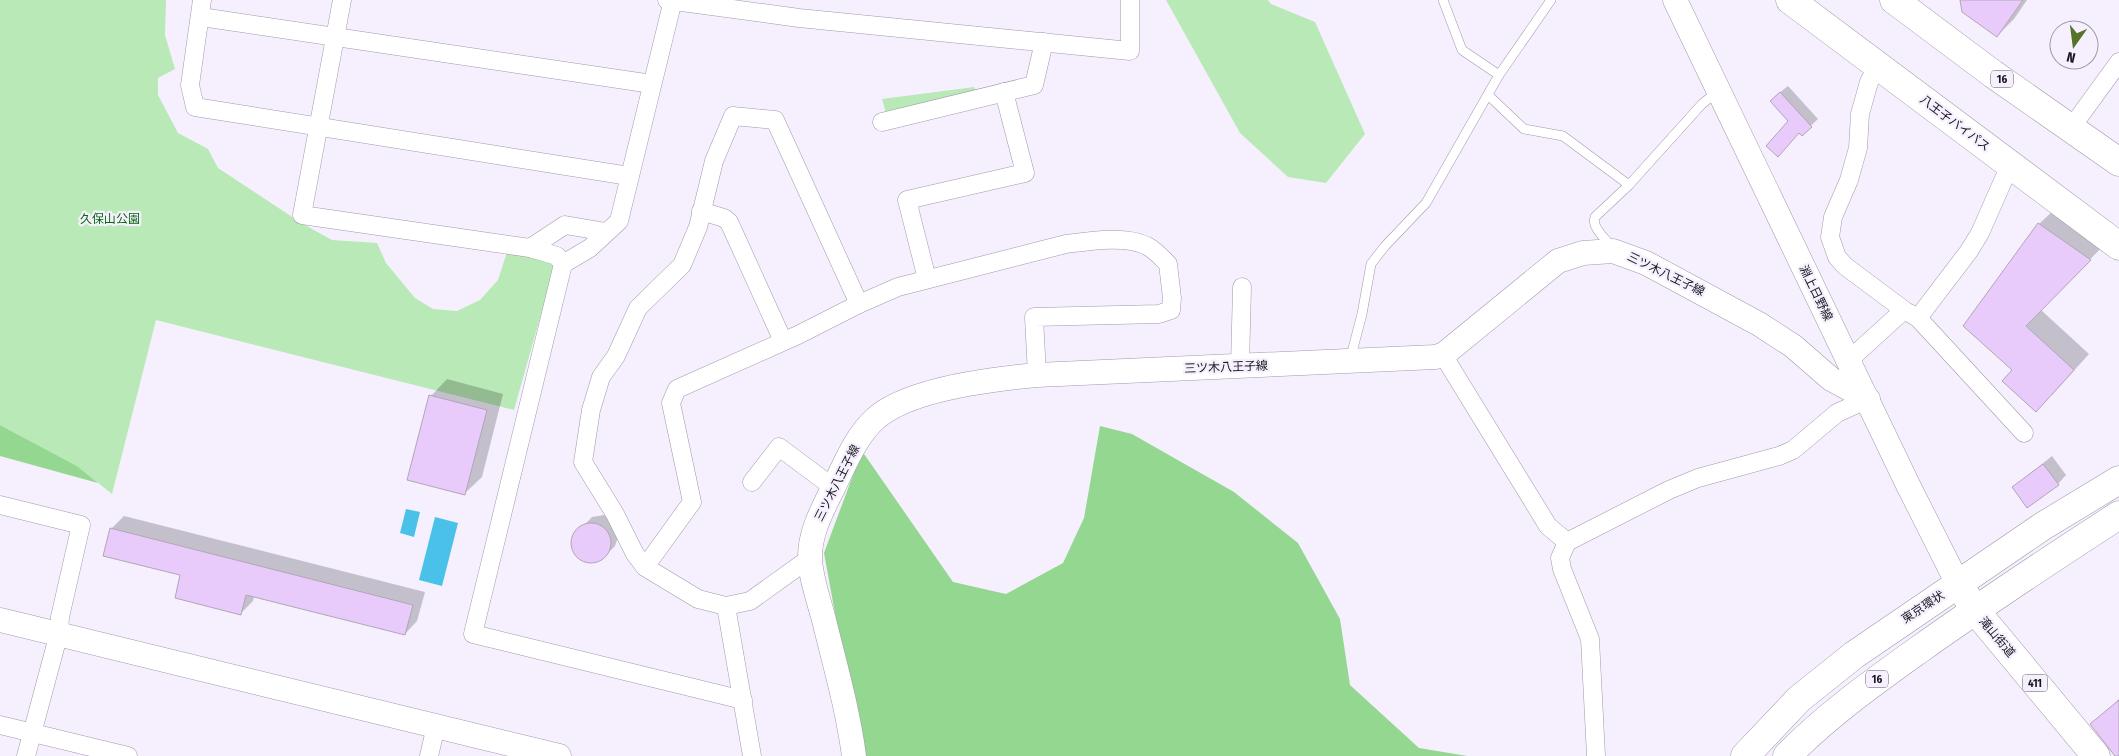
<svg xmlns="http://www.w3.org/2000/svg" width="2119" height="756" font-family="'Fira Sans Condensed','Noto Sans JP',sans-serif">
<rect width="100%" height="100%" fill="#f6f0fe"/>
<g fill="#b9e9b6">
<path d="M0,0H166L165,35L175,69L158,78V95L178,133L208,149L218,168L303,224L332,240L377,243L386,263L415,298L433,309L457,311L480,300L498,280L508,249L551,261L554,268L514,410L156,320L112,494L77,466L0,425Z"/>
<path d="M1166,0H1268L1271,4L1315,22L1365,134L1326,183L1288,177L1240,133Z"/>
<path d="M974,87L979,98L888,121L882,99Z"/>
</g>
<g fill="#94d790">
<path d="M0,425L77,466L98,483L0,456Z"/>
<path d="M1100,426L1132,434L1234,492L1298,543L1340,619L1350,685L1419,748L1467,756H861L824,553L862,451L953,582L1006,594L1063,563L1084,518Z"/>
</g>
<g fill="#4ac1e8">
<path d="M406,509L420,512L414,537L400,533Z"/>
<path d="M435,517L458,523L442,586L419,580Z"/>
</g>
<g fill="#0003">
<path d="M1961,0H2027L2014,19L1997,36Z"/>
<path d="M1788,86L1818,119L1802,134L1790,121L1778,94Z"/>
<path d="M2055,209L2105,244L2041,310L2089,354L2052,395L2013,370L2039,224Z"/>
<path d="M447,379L503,394L482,477L465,493L431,396Z"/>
<path d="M2052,456L2066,475L2058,484L2013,487Z"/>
<path d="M604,515L615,522L619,534L615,546L606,555L600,559L587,561L576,554L573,542L574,536L592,517Z"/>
<path d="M124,516L425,592L417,621L405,634L254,596L253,601L241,613L111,529Z"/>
<path d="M2119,699V756H2118L2092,725Z"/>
</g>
<g fill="#e8cbfb" stroke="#b0a6b6">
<path d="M1960,0H2023L1997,37L1962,12Z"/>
<path d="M1780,92L1812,127L1802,136L1799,133L1778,157L1766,146L1788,121L1770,101Z"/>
<path d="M2038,223L2091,260L2026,326L2074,370L2036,412L2002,381L2012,370L1963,326Z"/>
<path d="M429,395L487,410L465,495L407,480Z"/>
<path d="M2043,464L2059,485L2027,508L2012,487Z"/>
<circle cx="591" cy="543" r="20"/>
<path d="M110,528L413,605L405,635L246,595L241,615L175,598L180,575L103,556Z"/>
<path d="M2119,700V756H2115L2090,724Z"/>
</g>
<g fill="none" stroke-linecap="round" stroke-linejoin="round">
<g stroke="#a099a9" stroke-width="10">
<g id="lane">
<path d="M1443,0L1462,50L1499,75"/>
<path d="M1488,95L1524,129L1563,136L1629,185"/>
<path d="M1612,248C1607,239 1591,228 1595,217L1629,185L1702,104L1718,91"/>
<path d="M1350,360L1362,314L1371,264L1385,246L1426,203L1499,75L1551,0"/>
</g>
</g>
<g stroke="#a099a9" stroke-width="19">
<g id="street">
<path d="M202,0L190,85L195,107L629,176"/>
<path d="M342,0L302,215L530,248L557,256L563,264L590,248L619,221L673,0"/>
<path d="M667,0L799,18L1130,51V0"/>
<path d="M201,17L652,84"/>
<path d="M882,122L1034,85L1044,42"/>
<path d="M2071,128L2119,62"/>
<path d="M701,211L724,218L729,222L783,341"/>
<path d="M530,248L565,225L606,232"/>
<path d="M563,264L473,634L743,700"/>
<path d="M927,279L907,200L1025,173L1004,92"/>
<path d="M1909,313L1918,318L2024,433"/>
<path d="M1918,318L1969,251L1980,233L2010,165"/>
<path d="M1443,355L1548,526L1567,542L1669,490L1698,478L1779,456L1793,450L1837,413L1868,399"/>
<path d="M1849,360L1904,310L1845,266L1837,257L1830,237L1833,217L1849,180L1858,148L1860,114L1869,82L1878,66"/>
<path d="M1240,366L1242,287"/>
<path d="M752,482L779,447L834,488"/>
<path d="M0,505L81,525L60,617L59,633L26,756"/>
<path d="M1567,542L1560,558L1562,569L1590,639L1596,756"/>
<path d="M810,558L750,601L726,606L698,599L645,567L635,554L615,514L583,462L591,410L601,377L616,356L638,308L682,265L698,227L714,161L733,116L775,120L859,304"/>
<path d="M645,567L692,502L671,403L677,389L798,335L859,304L898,287L1066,244C1089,241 1127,235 1147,246C1155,250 1162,258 1168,264L1172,298L1171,310L1159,314L1034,317L1037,375"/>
<path d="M726,606L752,756"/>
<path d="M0,725L128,756"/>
<path d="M429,756L436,726"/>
</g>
</g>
<g stroke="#a099a9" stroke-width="25">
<g id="secondary">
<path d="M1675,0L1909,487L1958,584"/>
<path d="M0,620L559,756"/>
<path d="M854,756C848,710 835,665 824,620C819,601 810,576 810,557C810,531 823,509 834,486C845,464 856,436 875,419C908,389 993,379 1037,375L1435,357L1443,355L1558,261L1583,253L1613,251L1646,263L1759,324L1793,346L1831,379L1868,399"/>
</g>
</g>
<g stroke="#a099a9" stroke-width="29">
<g id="highway">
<path d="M1790,0L2119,246"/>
<path d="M1894,0L1993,74L2119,162"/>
<path d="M1965,594L1974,609L2096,756"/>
<path d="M1745,756L1799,699L1854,655L2043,526L2119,480"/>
<path d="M1787,756C1826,716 1871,684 1917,651C1983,604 2051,559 2119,515"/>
</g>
</g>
<use href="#lane" stroke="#fff" stroke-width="9"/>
<use href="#street" stroke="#fff" stroke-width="18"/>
<use href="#secondary" stroke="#fff" stroke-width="24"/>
<use href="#highway" stroke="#fff" stroke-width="28"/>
</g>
<g text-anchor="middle" stroke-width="4.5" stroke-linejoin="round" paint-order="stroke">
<g fill="#f6f0fe" stroke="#5b5760" stroke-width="1">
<rect x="1991" y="70.5" width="22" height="17" rx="4"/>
<rect x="1866" y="670.5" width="22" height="17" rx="4"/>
<rect x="2022.5" y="674.5" width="25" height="17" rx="4"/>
</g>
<g font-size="11" font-weight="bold" fill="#18161c">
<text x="2002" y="83">16</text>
<text x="1877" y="683">16</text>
<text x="2035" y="687">411</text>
</g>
<g font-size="12" fill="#18161c" stroke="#f6f0fe">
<text transform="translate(1955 123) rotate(37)" y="4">八王子バイパス</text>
<text transform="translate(1666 274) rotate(26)" y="4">三ツ木八王子線</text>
<text transform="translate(1816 293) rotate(64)" y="4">淵上日野線</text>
<text transform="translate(1226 367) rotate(-2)" y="4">三ツ木八王子線</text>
<text transform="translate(837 483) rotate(-63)" y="4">三ツ木八王子線</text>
<text transform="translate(1923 607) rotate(-33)" y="4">東京環状</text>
<text transform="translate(1997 637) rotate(50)" y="4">滝山街道</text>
</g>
<g font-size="12" fill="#02680b" stroke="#f6f0fe">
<text x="110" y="223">久保山公園</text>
</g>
</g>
<g transform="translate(2074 45) rotate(194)"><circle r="24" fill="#f6f0fe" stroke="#9d99a4"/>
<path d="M0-4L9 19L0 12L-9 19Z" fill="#567328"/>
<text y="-8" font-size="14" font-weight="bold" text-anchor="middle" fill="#18161c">N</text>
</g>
</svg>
